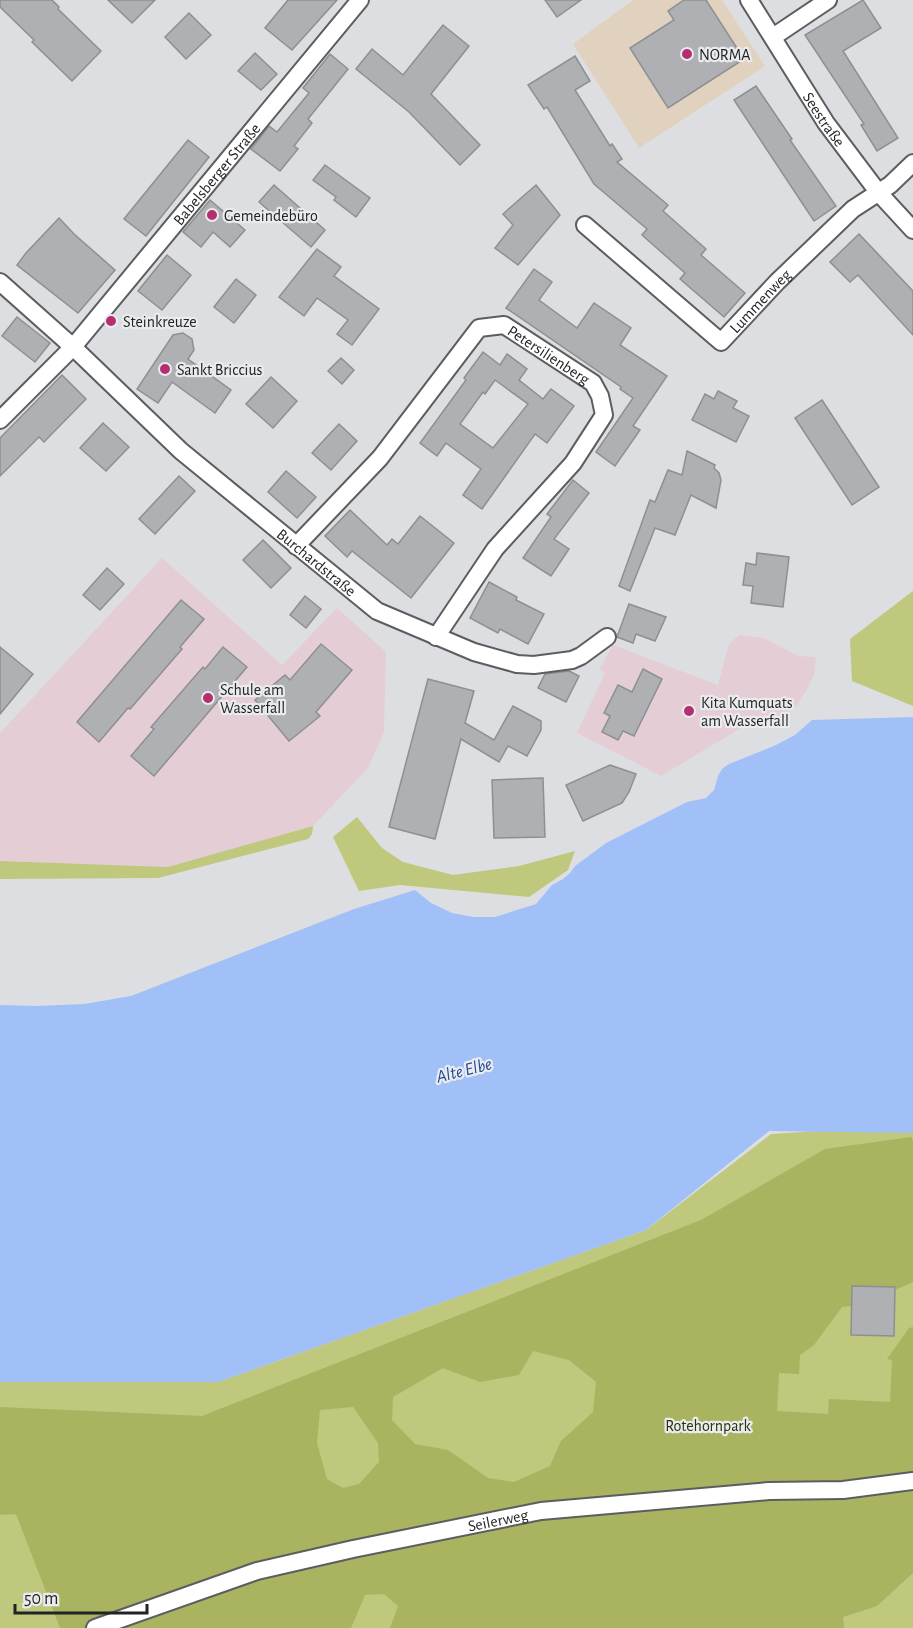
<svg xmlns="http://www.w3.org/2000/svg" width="913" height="1628" font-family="'Alegreya Sans',sans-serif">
<rect width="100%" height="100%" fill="#dddee1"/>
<path fill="#e1d2bf" d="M633,0H722L765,66L639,148L573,44Z"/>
<g fill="#e5cdd5">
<path d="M162,558L282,665L337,608L386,652L384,732L368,768L313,826L168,867L0,861V733Z"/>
<path d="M739,635L764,638L798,656L816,657L814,675L806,691L797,705L783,717L770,724L758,718L661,776L577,733L605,673L599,670L613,645L718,685L729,644Z"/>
</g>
<g fill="#bfc87c">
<path d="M913,591V706L852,681L850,639Z"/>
<path d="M357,817L382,848L403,862L453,875L519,866L575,851L568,870L529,897L400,885L359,891L333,837Z"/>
<path d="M313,826L312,834L308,839L158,878L0,879V861L168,867Z"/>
<path d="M913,1125V1628H0V1382H218L646,1230L771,1134Z"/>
</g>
<path fill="#a9b360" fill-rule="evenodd" d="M911,1137L913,1140V1282L895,1290L852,1286L851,1306L842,1307L814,1345L800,1355L799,1374L779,1373L777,1411L828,1414L829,1399L890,1402L892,1360L887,1359L909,1328L913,1327V1573L877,1606L843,1617L844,1628H390L398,1606L384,1594L365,1595L351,1628H60L16,1514L0,1515V1407L202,1416L701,1220L825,1149ZM533,1351L569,1360L596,1382L593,1412L561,1441L550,1466L514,1482L488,1478L448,1450L415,1444L392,1420L393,1397L443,1368L480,1382L519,1375ZM353,1407L378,1443L379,1462L359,1484L343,1488L327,1479L317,1443L320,1410Z"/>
<path fill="#a0c0f7" d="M913,717V1133L769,1131L646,1230L218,1382H0V1005L37,1006L84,1004L131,996L354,909L415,890L431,903L452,913L473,917H495L520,909L536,904L552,885L563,879L570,873L575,866L606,843L687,802L706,798L714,790L718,776L722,769L729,764L774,746L795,735L812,720Z"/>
<g fill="#afb0b3" stroke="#8e8f92" stroke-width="1.5" fill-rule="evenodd">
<path d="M0,0H52L59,7L58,9L101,51L72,81L32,42L34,40L0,7Z"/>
<path d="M108,0H155L132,23Z"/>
<path d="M288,0H337L292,50L265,28Z"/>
<path d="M545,0H581L557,17Z"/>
<path d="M684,0H706L744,59L668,108L630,48L674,20L668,11Z"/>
<path d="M863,0L881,28L843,51L898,138L877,151L861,125L864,124L805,35Z"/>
<path d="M189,13L211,35L186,59L165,37Z"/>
<path d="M443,25L469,46L431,94L480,145L460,165L409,112L356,69L372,49L403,75Z"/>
<path d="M255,53L277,74L261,90L238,71Z"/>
<path d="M330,54L348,69L308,119L312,123L294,146L298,149L280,171L251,149L269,126L277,132L309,93L303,88Z"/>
<path d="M575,56L590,81L575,90L610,146L612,144L622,159L617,162L668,205L663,211L706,249L701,255L745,293L724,317L680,279L685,273L642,235L647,229L594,184L547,107L544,109L528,85Z"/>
<path d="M756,86L792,139L790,140L836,206L814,221L734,100Z"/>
<path d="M188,140L209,157L146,236L124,219Z"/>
<path d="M325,165L370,198L356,217L334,200L336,197L313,180Z"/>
<path d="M274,185L325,230L311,247L259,202Z"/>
<path d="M536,185L560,215L518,265L495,248L513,225L503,214Z"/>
<path d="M210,200L245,230L230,247L213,232L201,247L183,232Z"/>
<path d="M59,218L74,234L115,270L78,313L17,265L26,253Z"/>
<path d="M859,234L913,291V335L858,275L850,282L830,262Z"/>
<path d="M317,249L341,267L334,276L379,309L352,345L337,334L348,320L317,298L304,316L279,297Z"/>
<path d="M167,255L191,275L162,310L138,291Z"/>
<path d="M534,269L552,282L539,300L577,328L594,303L631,328L620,345L667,376L633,426L640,430L615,466L596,452L633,398L620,389L621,387L506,308Z"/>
<path d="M236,279L256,295L234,323L214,307Z"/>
<path d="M17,317L50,343L35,362L2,336Z"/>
<path d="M183,333L192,339L194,350L188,359L231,390L215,413L172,382L158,403L137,389L173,335Z"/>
<path d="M483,352L500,365L507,354L527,369L519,380L543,399L551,389L574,406L547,443L535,434L482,509L463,495L481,469L446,443L437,456L420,443L466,380L464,378ZM495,380L528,404L493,448L460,424L483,392L485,394Z"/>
<path d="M341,358L354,370L342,384L328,371Z"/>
<path d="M62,375L86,399L44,442L39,437L0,476V438Z"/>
<path d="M271,377L297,401L273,428L246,404Z"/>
<path d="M718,391L737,401L733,408L749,416L736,442L692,420L705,394L714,399Z"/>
<path d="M822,400L879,487L852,505L795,418Z"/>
<path d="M103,423L129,447L106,471L80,448Z"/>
<path d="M339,424L357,441L331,470L312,453Z"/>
<path d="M687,451L715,465L714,468L719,473L721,480L716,508L691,495L675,535L655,528L630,591L619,586L650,500L655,502L668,470L682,475Z"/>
<path d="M286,471L316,497L297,518L268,492Z"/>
<path d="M179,476L195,491L155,534L139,519Z"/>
<path d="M573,480L589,493L554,539L569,549L551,576L523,558L551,517L547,514Z"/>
<path d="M350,510L387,545L392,539L398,544L420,516L454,543L411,598L352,551L347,557L325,536Z"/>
<path d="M263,540L291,568L271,588L243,560Z"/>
<path d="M757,553L789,557L783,607L751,603L753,586L743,585L746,563L756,565Z"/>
<path d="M107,568L124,584L100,610L83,595Z"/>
<path d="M489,582L517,597L516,600L544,614L528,644L500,629L498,633L470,618Z"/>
<path d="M305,596L321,609L306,628L290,615Z"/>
<path d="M181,600L204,619L180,647L182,649L130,709L128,708L99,742L77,722Z"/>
<path d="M629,604L666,617L655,641L636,634L633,643L617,637Z"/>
<path d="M321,644L352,670L316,712L320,716L289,741L255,700L285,675L290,680Z"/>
<path d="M0,647L33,674L0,714Z"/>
<path d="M223,647L247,667L154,776L131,756L154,729L151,727L203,667L205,669Z"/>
<path d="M643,669L662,679L634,736L623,731L618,740L602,732L610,716L604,713L618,685L632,692Z"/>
<path d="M569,671L579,676L566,702L538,688L545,674Z"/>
<path d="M428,679L474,691L465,723L494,740L513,706L541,721V730L527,756L508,746L499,762L461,739L435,839L389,827Z"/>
<path d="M610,765L636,774L629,792L622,803L583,821L566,785Z"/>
<path d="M543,778L545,837L494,838L492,780Z"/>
<path d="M852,1286L895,1287L894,1336L851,1335Z"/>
</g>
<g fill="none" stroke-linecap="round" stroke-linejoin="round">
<g stroke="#5c5d60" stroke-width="20">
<g id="street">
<path id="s1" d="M749,0L826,123L878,192L913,230"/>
<path d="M773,37L828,0"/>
<path id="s2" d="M585,225L721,342L777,282L853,209L890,185L913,163"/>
<path id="s3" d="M0,282L73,347L181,451L377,611L474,652L517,664L534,665L572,660L581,656L607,637"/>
<path id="s4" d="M0,420L73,347L360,0"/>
<path id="s5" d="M296,546L380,458L479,328L504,325L593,383L600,396L604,415L573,463L495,549L436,637"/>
<path id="s6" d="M95,1628L257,1571L353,1549L541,1511L769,1491L843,1490L913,1481"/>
</g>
</g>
<use href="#street" stroke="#fff" stroke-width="16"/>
</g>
<g fill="#b52e70" stroke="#eaebee" stroke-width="2">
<circle cx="687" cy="54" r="6"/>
<circle cx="212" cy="215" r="6"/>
<circle cx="111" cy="321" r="6"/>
<circle cx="165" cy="369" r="6"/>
<circle cx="208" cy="698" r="6"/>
<circle cx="689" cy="711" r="6"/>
</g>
<g text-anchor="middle" stroke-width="4.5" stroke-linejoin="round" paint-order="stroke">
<g font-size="16" fill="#222324" stroke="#eaebee" text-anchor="start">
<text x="699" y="60">NORMA</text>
<text x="224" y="221">Gemeindebüro</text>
<text x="123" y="327">Steinkreuze</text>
<text x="177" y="375">Sankt Briccius</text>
<text x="220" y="695">Schule am<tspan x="220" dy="18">Wasserfall</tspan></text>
<text x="701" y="708">Kita Kumquats<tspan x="701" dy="18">am Wasserfall</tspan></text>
</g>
<g font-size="16" fill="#222324" stroke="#eaebee">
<text dy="6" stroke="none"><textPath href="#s1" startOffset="141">Seestraße</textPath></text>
<text dy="6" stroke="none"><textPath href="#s4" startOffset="328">Babelsberger Straße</textPath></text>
<text dy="6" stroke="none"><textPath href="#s2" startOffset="236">Lummenweg</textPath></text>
<text dy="6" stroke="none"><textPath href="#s5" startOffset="364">Petersilienberg</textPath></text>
<text dy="6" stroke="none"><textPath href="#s3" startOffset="423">Burchardstraße</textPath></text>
<text dy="6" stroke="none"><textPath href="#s6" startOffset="418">Seilerweg</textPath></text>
</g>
<g font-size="16" fill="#2c300b" stroke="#eaebee">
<text x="708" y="1431">Rotehornpark</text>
</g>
<g font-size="18" font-style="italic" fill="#1b4694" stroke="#eaebee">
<text transform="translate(464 1070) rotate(-14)" y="6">Alte Elbe</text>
</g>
</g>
<path d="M15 1604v9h132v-9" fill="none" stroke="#222324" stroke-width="3"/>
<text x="24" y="1604" font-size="18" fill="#222324" stroke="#eaebee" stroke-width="4.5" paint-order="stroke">50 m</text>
</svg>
